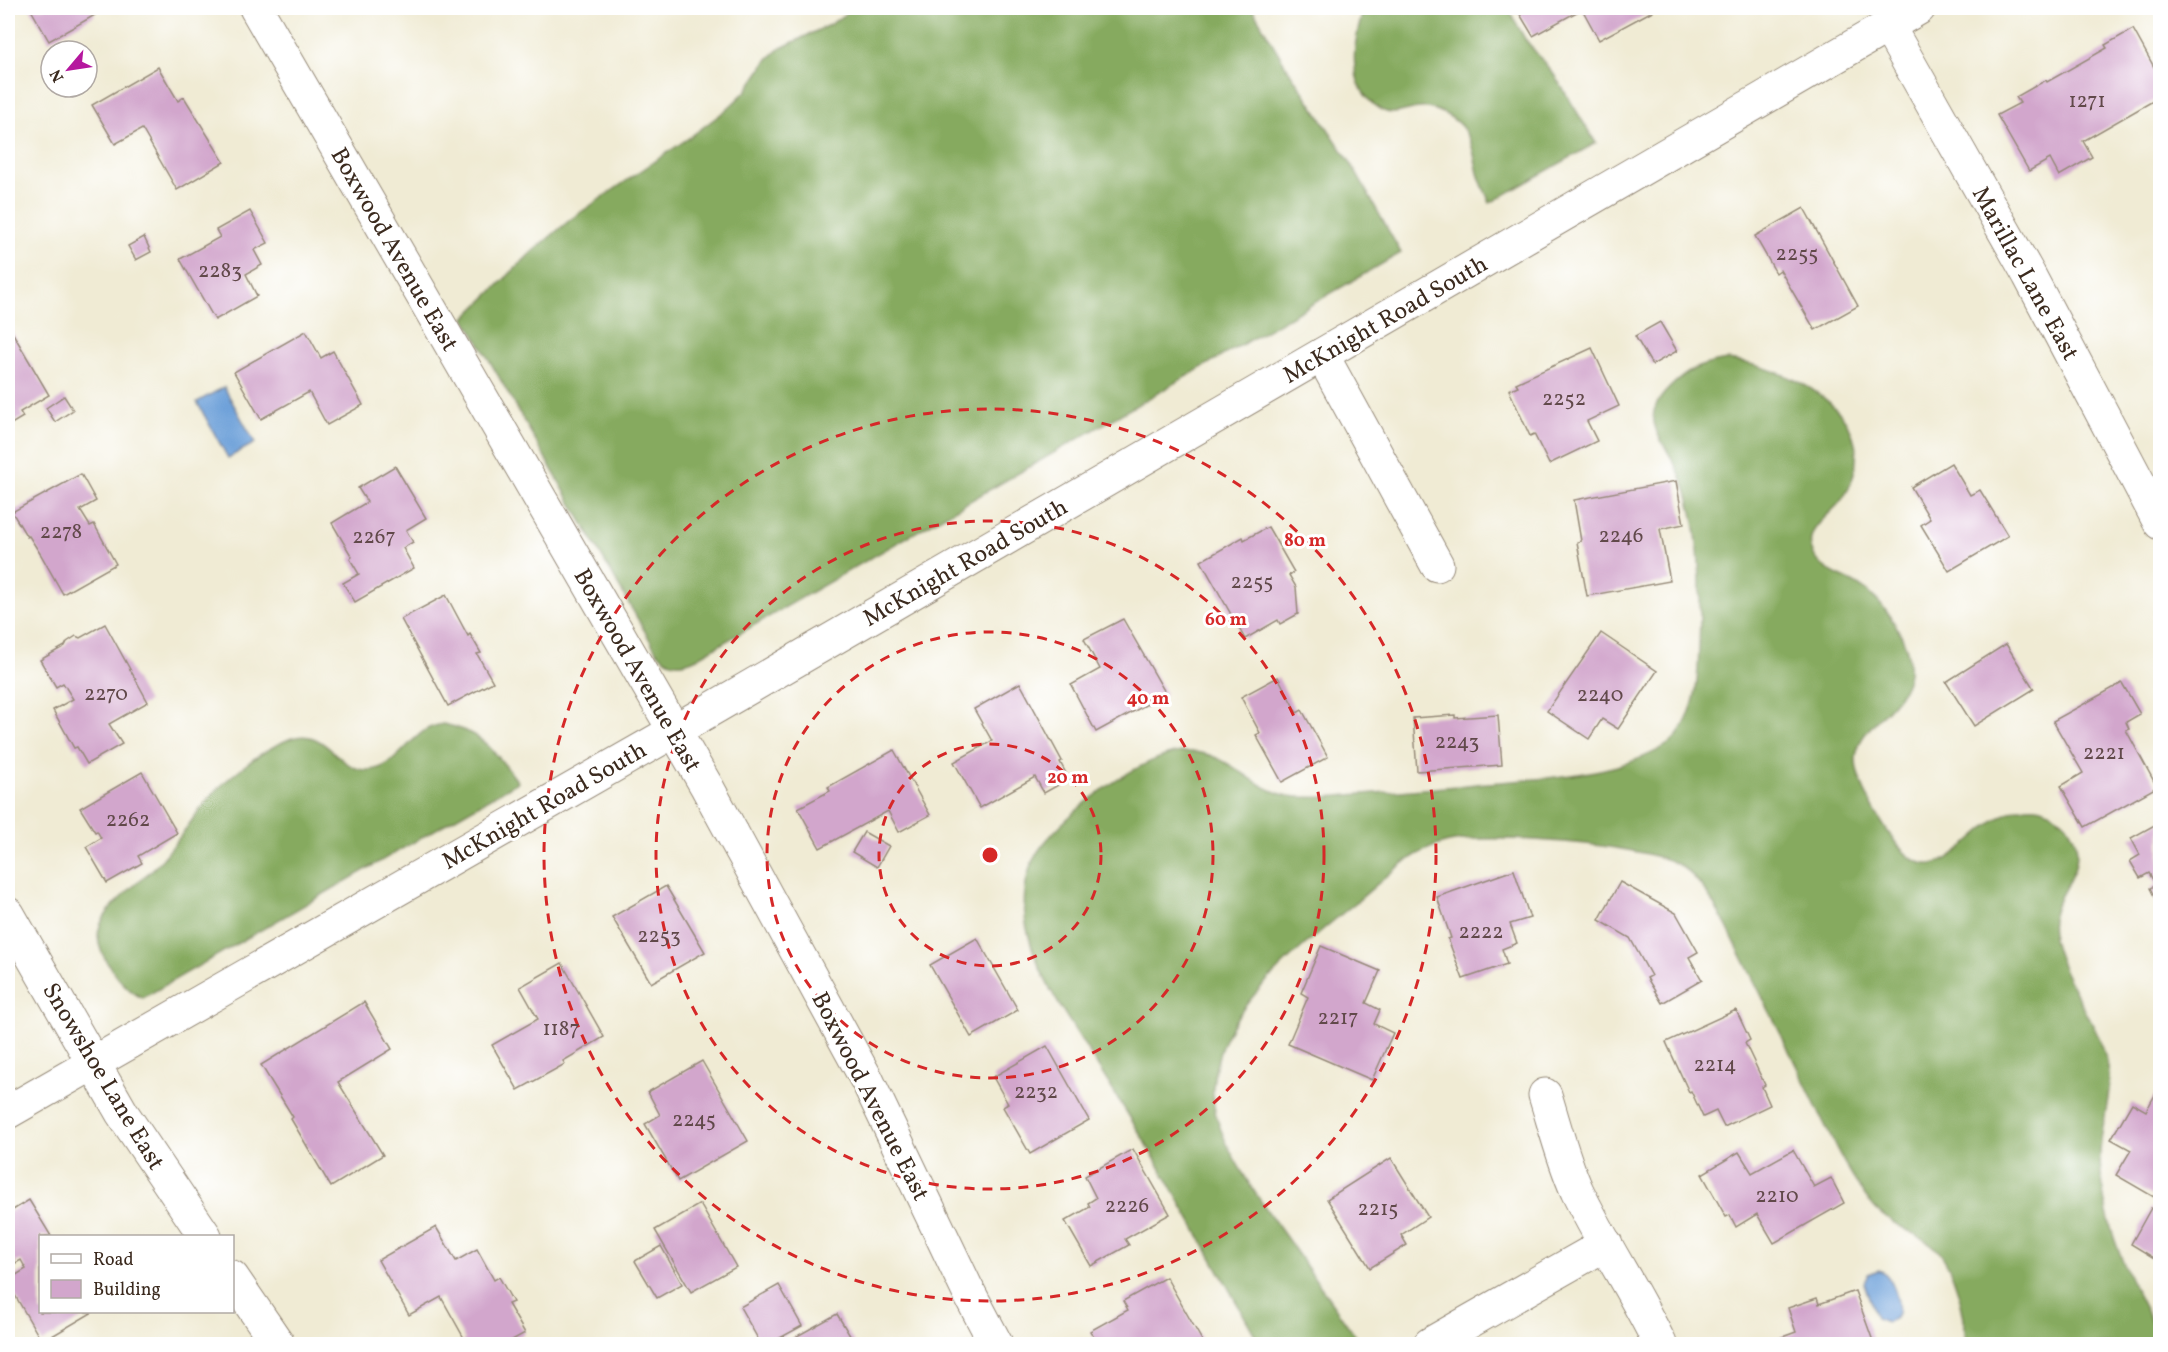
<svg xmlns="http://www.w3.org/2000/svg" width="2168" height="1352" font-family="Vollkorn,serif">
<rect width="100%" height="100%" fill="#fff"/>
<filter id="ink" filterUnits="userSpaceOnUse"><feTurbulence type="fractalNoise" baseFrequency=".0167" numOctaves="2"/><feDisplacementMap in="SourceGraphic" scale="12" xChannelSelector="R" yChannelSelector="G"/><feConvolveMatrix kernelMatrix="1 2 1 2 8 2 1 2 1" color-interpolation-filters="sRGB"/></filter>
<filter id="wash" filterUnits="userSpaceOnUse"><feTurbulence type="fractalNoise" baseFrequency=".008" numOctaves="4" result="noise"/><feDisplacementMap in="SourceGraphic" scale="24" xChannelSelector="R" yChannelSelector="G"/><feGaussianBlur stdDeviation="1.35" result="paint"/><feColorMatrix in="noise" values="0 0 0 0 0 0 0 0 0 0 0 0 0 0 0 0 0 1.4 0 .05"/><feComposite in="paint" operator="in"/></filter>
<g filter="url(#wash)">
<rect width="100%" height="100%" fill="#f0ebd4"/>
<g fill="#86aa5f" stroke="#606a3e" stroke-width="1.5">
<path d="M853,8H1252L1284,63L1350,162L1401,253L697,658C679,667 668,665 655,649L465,318L532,252L571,219L690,137L726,110L746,91L768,59L779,49L831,24Z"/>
<path d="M1364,8H1508L1525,39L1555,76L1596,143L1490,203C1486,193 1481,184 1478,173C1474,156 1473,140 1461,126C1452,116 1433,106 1420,108C1411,108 1402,113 1393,113C1383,113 1375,107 1369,100C1346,73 1355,38 1364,8Z"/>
<path d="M1727,360C1782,366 1875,406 1853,477C1850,486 1846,495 1840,502C1828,517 1802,531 1813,553C1822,572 1841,575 1858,585C1883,600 1912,641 1909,672C1904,713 1844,728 1858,773C1864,793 1875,812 1886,829C1939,913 1965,822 2021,808C2031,806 2040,806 2049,811C2059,816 2068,824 2073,835C2090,876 2046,895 2052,933C2060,980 2096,1016 2107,1062C2115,1094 2099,1126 2100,1159C2101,1195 2111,1234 2125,1267C2135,1291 2148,1314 2159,1337L2160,1344H1965C1967,1317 1954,1261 1931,1244C1912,1231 1889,1224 1874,1207C1845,1173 1827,1128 1807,1088C1781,1033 1753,979 1726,925C1713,903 1701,879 1679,865C1646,844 1484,832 1445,843C1409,852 1382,881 1354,904C1311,939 1255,983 1229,1031C1218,1052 1210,1082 1214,1106C1222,1149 1261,1202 1286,1237C1311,1273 1336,1309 1361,1344H1260C1220,1274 1181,1201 1139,1132C1119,1100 1100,1070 1080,1038C1059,1005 1037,972 1028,933C1022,910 1023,880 1034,858C1055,820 1138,756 1182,752C1228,748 1248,788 1289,796C1308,799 1329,797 1348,795C1385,793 1421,789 1458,786C1510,780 1565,780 1617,766C1634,761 1656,753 1671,742C1681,733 1688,719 1692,706C1698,688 1698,666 1699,647C1701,597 1702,545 1688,496C1685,485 1680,475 1675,465C1668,449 1650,430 1654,411C1658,395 1680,377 1694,369C1704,364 1716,362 1727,360Z"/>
<path d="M443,724C482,731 495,752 518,782L143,998C123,990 93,952 99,929C105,906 140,882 157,865C177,844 191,819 210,797C229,776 261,751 287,740C326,723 335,770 367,770C394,771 407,739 429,728C433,726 438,725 443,724Z"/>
</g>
<g fill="#6da0d9" stroke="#54657c" stroke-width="1.5">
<path d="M224,387L255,443L228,458L197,402Z"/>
<path d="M1879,1270C1892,1274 1903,1306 1896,1318L1887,1322L1876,1318L1864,1283L1868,1274Z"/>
</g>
<g id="blocks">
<g fill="#d2a6cc">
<path d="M30,8H91L95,15L49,41Z"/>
<path d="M1520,8H1658L1599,40L1582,9L1533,36L1518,11L1521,9Z"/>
<path d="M2133,29L2160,78V97L2083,141L2092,157L2059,176L2050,159L2029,171L1997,115L2020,103L2016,97L2046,80L2047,82L2107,48L2105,45Z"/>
<path d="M158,67L178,101L184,97L224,162L177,190L142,129L115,144L92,105Z"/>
<path d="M1804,208L1858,306L1815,330L1780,270L1776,273L1755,236Z"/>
<path d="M250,211L268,243L254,250L262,265L246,274L257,296L215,320L180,259L220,237L216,230Z"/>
<path d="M144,237L151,252L136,260L128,246Z"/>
<path d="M1660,322L1677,351L1652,365L1635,336Z"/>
<path d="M8,325L49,395L20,412L23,417L8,426Z"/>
<path d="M306,331L321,358L333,351L363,405L327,425L309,392L261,419L234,372Z"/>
<path d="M1592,348L1619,406L1587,421L1597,441L1549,464L1534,434L1530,436L1509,390L1518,386L1516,383Z"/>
<path d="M64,396L73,410L55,422L46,408Z"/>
<path d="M1951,463L1970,495L1980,490L2008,536L1949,571L1921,525L1930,519L1911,487Z"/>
<path d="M395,466L426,518L406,530L413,542L403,548L414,568L355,602L343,583L359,574L350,559L352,557L332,523L367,502L358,488Z"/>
<path d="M81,474L96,501L80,510L90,526L94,524L116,564L63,594L41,555L29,536L27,537L12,512Z"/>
<path d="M1676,481L1684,524L1660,529L1670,581L1587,596L1577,542L1581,541L1574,500Z"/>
<path d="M1268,527L1294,572L1289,575L1296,587L1298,614L1280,624L1278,620L1245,639L1201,561L1243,537L1244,540Z"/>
<path d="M446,595L468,636L470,634L481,653L477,654L493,682L448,706L401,619Z"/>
<path d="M1123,619L1166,694L1096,732L1071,685L1100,669L1084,639Z"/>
<path d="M105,624L148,702L109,724L122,744L87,764L77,747L74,748L53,710L73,699L63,683L56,687L40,660L65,646L67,642L76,636L80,638Z"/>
<path d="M1601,633L1657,671L1618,729L1602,719L1589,739L1547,711Z"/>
<path d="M2006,644L2034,689L1974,726L1946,682Z"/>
<path d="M1278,677L1297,713L1302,710L1328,757L1282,782L1256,735L1260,733L1241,697Z"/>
<path d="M1020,683L1062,761L1060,762L1069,779L1044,793L1035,777L980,808L954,762L992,741L974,709Z"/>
<path d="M2122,683L2140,714L2126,722L2129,729L2126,730L2157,787L2085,827L2061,786L2083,773L2053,721Z"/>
<path d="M1455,715V718L1498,715L1502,765L1417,771L1413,718Z"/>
<path d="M894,750L930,815L899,832L888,811L820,848L798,808L830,791L828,787Z"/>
<path d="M142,772L177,833L138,856L142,863L107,883L86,847L101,838L97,831L95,832L80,808Z"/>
<path d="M2160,822V908L2150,888L2156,885L2149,873L2140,878L2130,861L2140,855L2131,838Z"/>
<path d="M864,832L889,846L877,867L852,852Z"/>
<path d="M1514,870L1530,918L1510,924L1517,943L1502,949L1507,964L1463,979L1448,939L1451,938L1437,897Z"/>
<path d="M1620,882L1676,913L1698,952L1689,957L1702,980L1662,1003L1647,978L1651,976L1630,938L1599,920Z"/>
<path d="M666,886L705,952L651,983L612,917Z"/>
<path d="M977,938L1018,1010L971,1037L930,965Z"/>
<path d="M1321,946L1380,971L1366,1003L1380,1010L1374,1024L1393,1033L1372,1080L1288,1044L1308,997L1301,993Z"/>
<path d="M562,963L604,1037L563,1061L565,1064L518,1090L492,1045L538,1019L520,987Z"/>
<path d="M364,1002L392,1049L338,1082L383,1155L331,1187L291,1119L293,1117L261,1065Z"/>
<path d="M1736,1010L1750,1040L1745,1043L1765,1085L1762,1087L1770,1105L1724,1127L1716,1111L1703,1117L1691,1091L1689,1092L1666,1042Z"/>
<path d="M1047,1046L1089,1120L1030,1154L1003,1107L1008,1104L993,1077Z"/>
<path d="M702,1061L748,1141L678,1181L645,1124L660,1115L648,1092Z"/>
<path d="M2160,1086V1197L2159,1200L2116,1175L2131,1150L2111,1139L2132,1103L2146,1111Z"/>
<path d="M1133,1149L1170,1214L1125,1239L1129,1245L1091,1266L1065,1221L1090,1207L1088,1203L1096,1198L1085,1176Z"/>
<path d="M1793,1150L1814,1187L1831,1178L1844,1203L1774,1243L1757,1214L1736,1227L1730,1215L1726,1217L1702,1174L1739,1152L1752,1173Z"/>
<path d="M1391,1158L1428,1217L1401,1235L1407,1245L1370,1268L1327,1199Z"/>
<path d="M29,1200L51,1236H40V1312H93L42,1342L8,1283V1280L26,1269L21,1260L16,1263L8,1248V1213Z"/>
<path d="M700,1204L736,1267L691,1292L655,1230Z"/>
<path d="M2151,1208L2160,1213V1254L2158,1252L2154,1258L2131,1244Z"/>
<path d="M436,1227L456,1261L477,1249L494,1280L499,1277L513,1302L508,1304L525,1333L505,1344H465L463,1341L465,1340L441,1297L409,1315L378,1260Z"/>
<path d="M661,1246L682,1284L657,1298L635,1261Z"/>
<path d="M1166,1277L1204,1344H1098L1090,1331L1128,1310L1123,1301Z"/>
<path d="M779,1285L802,1326L769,1344H761L740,1307Z"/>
<path d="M1855,1291L1874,1344H1763L1796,1332L1788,1308L1817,1298L1819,1304Z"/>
<path d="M837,1314L855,1344H793L790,1340Z"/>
</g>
</g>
</g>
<g filter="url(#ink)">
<use href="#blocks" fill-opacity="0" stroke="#968a79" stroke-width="1.5"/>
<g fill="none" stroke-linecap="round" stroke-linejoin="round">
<g stroke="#968a79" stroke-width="35">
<g id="minor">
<path d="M256,8L707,787L868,1082L967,1289L996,1344"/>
<path d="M1888,26L2029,275L2160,523"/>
<path d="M1322,355L1437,565"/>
<path d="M8,914L122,1113L205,1236"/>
<path d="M1545,1095C1555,1127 1563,1160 1577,1191C1602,1243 1635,1292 1660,1344"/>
<path d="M8,1112L674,731L1919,8"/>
<path d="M232,1277L278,1344"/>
<path d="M1430,1344L1606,1244"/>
</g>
</g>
<use href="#minor" stroke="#fff" stroke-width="33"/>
</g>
</g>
<g fill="none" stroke="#d62828" stroke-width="3" stroke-dasharray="10 8">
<circle cx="990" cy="855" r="111"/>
<circle cx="990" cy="855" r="223"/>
<circle cx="990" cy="855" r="334"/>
<circle cx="990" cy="855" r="446"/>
</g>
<g text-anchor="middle" stroke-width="6" stroke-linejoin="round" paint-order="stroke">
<g font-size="21" fill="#61494a">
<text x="2087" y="107">1271</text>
<text x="1797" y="260">2255</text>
<text x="220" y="277">2283</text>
<text x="1564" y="405">2252</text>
<text x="61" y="538">2278</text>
<text x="1621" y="542">2246</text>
<text x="374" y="543">2267</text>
<text x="1252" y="588">2255</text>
<text x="106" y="700">2270</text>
<text x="1600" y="701">2240</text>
<text x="1457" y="748">2243</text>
<text x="2104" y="759">2221</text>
<text x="128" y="826">2262</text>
<text x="1481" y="938">2222</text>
<text x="659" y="942">2253</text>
<text x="1338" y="1024">2217</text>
<text x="561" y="1035">1187</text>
<text x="1715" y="1071">2214</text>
<text x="1036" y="1098">2232</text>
<text x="694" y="1126">2245</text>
<text x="1777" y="1202">2210</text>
<text x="1127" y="1212">2226</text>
<text x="1378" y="1215">2215</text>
</g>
<g font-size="24" fill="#3b2a1e" stroke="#fff">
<text transform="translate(395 249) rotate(60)" y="8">Boxwood Avenue East</text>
<text transform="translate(2026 273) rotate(61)" y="8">Marillac Lane East</text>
<text transform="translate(1385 319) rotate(-30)" y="8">McKnight Road South</text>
<text transform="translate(965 562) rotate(-30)" y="8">McKnight Road South</text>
<text transform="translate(638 670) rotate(60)" y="8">Boxwood Avenue East</text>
<text transform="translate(544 805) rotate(-30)" y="8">McKnight Road South</text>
<text transform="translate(104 1076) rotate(59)" y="8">Snowshoe Lane East</text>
<text transform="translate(871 1096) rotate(63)" y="8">Boxwood Avenue East</text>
</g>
</g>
<circle cx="990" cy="855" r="9" fill="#d62828" stroke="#fff" stroke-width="3"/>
<g font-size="18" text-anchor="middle" font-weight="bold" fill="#d62828" stroke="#fff" stroke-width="6" stroke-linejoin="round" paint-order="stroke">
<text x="1305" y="546">80 m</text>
<text x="1226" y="625">60 m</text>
<text x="1148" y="704">40 m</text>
<text x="1068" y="783">20 m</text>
</g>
<rect width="2168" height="1352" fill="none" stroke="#fff" stroke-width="30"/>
<rect x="39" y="1235" width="195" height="78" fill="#ffffff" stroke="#b1aaa5" stroke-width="1.5"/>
<rect x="51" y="1254" width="30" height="9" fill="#ffffff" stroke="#b1aaa5" stroke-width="1.5"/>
<text x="93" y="1265" font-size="18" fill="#3b2a1e">Road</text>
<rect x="51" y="1280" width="30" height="18" fill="#d2a6cc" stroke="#b1aaa5" stroke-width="1.5"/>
<text x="93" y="1295" font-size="18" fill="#3b2a1e">Building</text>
<g transform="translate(69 69) rotate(241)"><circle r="28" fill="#ffffff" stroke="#b1aaa5" stroke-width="1.5"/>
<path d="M0-4.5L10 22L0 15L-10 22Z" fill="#b5179e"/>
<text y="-9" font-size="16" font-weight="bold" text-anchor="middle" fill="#3b2a1e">N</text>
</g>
</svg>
